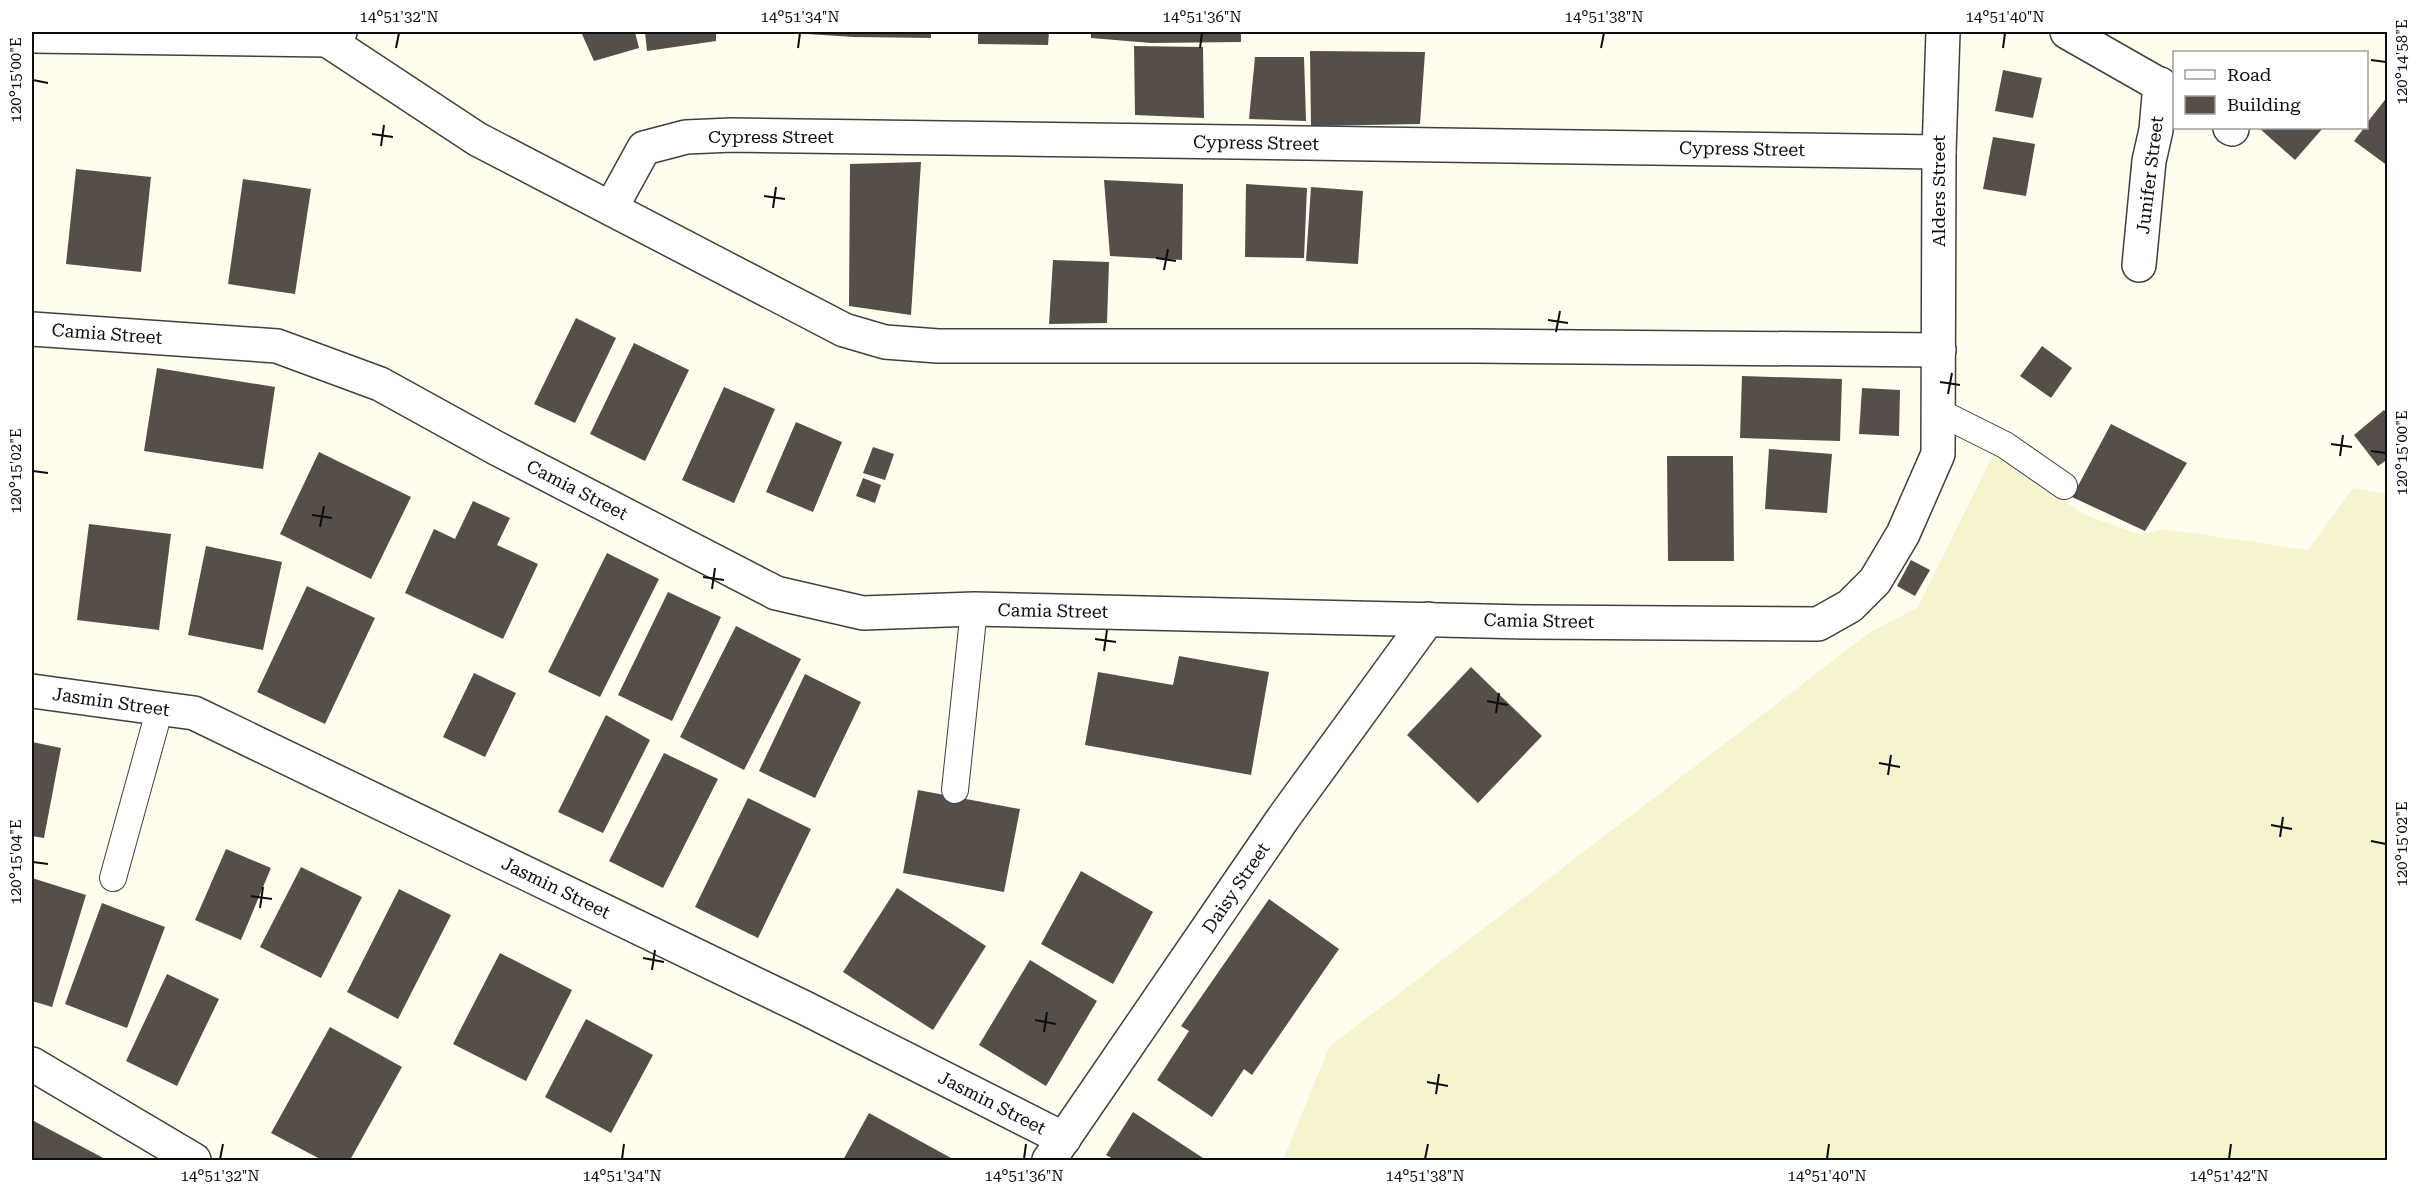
<svg xmlns="http://www.w3.org/2000/svg" width="2419" height="1192" font-family="'Roboto Serif',serif">
<rect width="100%" height="100%" fill="#fffdee"/>
<path fill="#f5f4ce" d="M1994,453L2085,515L2141,535L2163,529L2308,550L2353,488L2387,494V1160H1283L1329,1047L1869,633L1918,607Z"/>
<g fill="#564f49">
<path d="M581,32H635L639,48L594,61Z"/>
<path d="M645,32H716V41L647,51Z"/>
<path d="M792,32H931V38L854,37L792,33Z"/>
<path d="M978,32H1049L1048,45L978,44Z"/>
<path d="M1091,32H1241V42L1151,43L1091,38Z"/>
<path d="M1134,46L1203,47L1204,118L1135,115Z"/>
<path d="M1310,51L1425,52L1420,124L1311,126Z"/>
<path d="M1255,57H1304L1306,121L1249,119Z"/>
<path d="M2003,70L2042,78L2033,118L1995,111Z"/>
<path d="M2388,96V166L2354,141L2364,128H2366V124Z"/>
<path d="M2259,128H2323L2295,160Z"/>
<path d="M1993,137L2035,144L2026,196L1983,189Z"/>
<path d="M921,162L911,315L849,306L850,164Z"/>
<path d="M76,169L151,177L141,272L66,264Z"/>
<path d="M243,179L311,189L295,294L228,284Z"/>
<path d="M1104,180L1183,184L1182,260L1110,256Z"/>
<path d="M1246,184L1307,188L1304,258L1245,257Z"/>
<path d="M1311,187L1363,191L1358,264L1306,261Z"/>
<path d="M1053,260L1109,262L1107,323L1049,324Z"/>
<path d="M576,318L616,338L575,423L534,404Z"/>
<path d="M634,343L689,370L645,461L590,434Z"/>
<path d="M2042,346L2072,368L2051,398L2020,376Z"/>
<path d="M157,368L275,387L263,469L144,451Z"/>
<path d="M1742,376L1842,379L1840,441L1740,438Z"/>
<path d="M724,387L775,409L734,503L682,480Z"/>
<path d="M1862,388L1900,390L1899,436L1859,434Z"/>
<path d="M2384,410L2388,414V459L2378,466L2354,435Z"/>
<path d="M796,422L842,442L813,512L766,492Z"/>
<path d="M2111,424L2187,463L2145,531L2072,497Z"/>
<path d="M873,447L894,454L885,480L863,473Z"/>
<path d="M1769,449L1832,454L1827,513L1765,509Z"/>
<path d="M319,452L411,497L371,579L280,534Z"/>
<path d="M1667,456H1733L1734,561H1668Z"/>
<path d="M863,478L881,485L875,503L856,496Z"/>
<path d="M473,501L510,518L497,545L538,564L503,639L405,593L434,529L455,539Z"/>
<path d="M89,524L171,534L159,630L77,620Z"/>
<path d="M206,546L282,562L263,650L188,635Z"/>
<path d="M607,553L659,579L600,697L548,672Z"/>
<path d="M1911,560L1930,570L1915,596L1897,586Z"/>
<path d="M307,586L375,618L325,724L257,692Z"/>
<path d="M668,592L721,617L672,721L618,695Z"/>
<path d="M736,626L801,659L744,770L680,737Z"/>
<path d="M1179,656L1269,672L1251,775L1085,745L1098,672L1173,685Z"/>
<path d="M1471,667L1542,736L1478,803L1407,735Z"/>
<path d="M474,673L516,693L485,757L443,737Z"/>
<path d="M805,674L861,702L815,798L759,771Z"/>
<path d="M606,715L650,740L603,833L558,812Z"/>
<path d="M32,742L61,748L44,838L32,836Z"/>
<path d="M664,753L718,779L663,888L609,861Z"/>
<path d="M918,790L1020,809L1004,892L903,873Z"/>
<path d="M748,798L811,829L758,938L695,907Z"/>
<path d="M226,849L271,868L241,940L195,920Z"/>
<path d="M301,867L362,897L321,978L260,947Z"/>
<path d="M1081,871L1153,912L1113,984L1041,944Z"/>
<path d="M32,878L86,895L52,1007L32,1001Z"/>
<path d="M897,888L986,946L933,1030L843,972Z"/>
<path d="M399,889L451,915L398,1019L347,992Z"/>
<path d="M1269,899L1339,949L1252,1075L1244,1069L1212,1117L1157,1080L1189,1031L1181,1026Z"/>
<path d="M102,903L165,927L127,1028L65,1004Z"/>
<path d="M500,953L572,990L526,1081L453,1044Z"/>
<path d="M1030,960L1097,1001L1046,1086L979,1045Z"/>
<path d="M167,974L219,999L177,1086L126,1061Z"/>
<path d="M586,1019L653,1055L611,1133L545,1097Z"/>
<path d="M330,1027L402,1067L350,1160H322L271,1133Z"/>
<path d="M1133,1112L1206,1160H1115L1106,1155Z"/>
<path d="M869,1113L951,1158L949,1160H843Z"/>
<path d="M32,1120L107,1160H32Z"/>
</g>
<g fill="none" stroke-linecap="round" stroke-linejoin="round">
<g stroke="#404040" stroke-width="28">
<g id="service">
<path d="M1939,412L2005,445L2064,486"/>
<path d="M955,790L974,609"/>
<path d="M113,878L160,708"/>
</g>
</g>
<g stroke="#404040" stroke-width="36">
<g id="minor">
<path d="M2067,32L2174,93"/>
<path d="M32,36L327,40L340,32"/>
<path d="M327,40L477,139L844,330L885,342L938,346H1473L1939,350"/>
<path d="M2230,128L2232,129"/>
<path d="M611,208L644,148L686,137L732,135L1939,152"/>
<path d="M2139,265L2149,161L2156,130L2160,84"/>
<path d="M32,329L277,346L380,384L496,448L776,593L863,613L974,609L1530,622L1818,624L1850,606L1875,581L1903,534L1938,454L1939,152L1943,32"/>
<path d="M32,691L194,713L805,1008L1064,1139"/>
<path d="M32,1064L194,1160"/>
<path d="M1049,1160L1284,817L1428,619"/>
</g>
</g>
<use href="#service" stroke="#fff" stroke-width="26"/>
<use href="#minor" stroke="#fff" stroke-width="33"/>
</g>
<path fill="none" stroke="#0d0d0d" stroke-width="2" d="M396,48L399,33M798,48L800,33M1200,48L1202,33M1601,48L1604,33M2003,48L2005,33M2371,60L2386,62M33,80L48,83M372,134L393,137M381,146L384,125M764,196L785,199M773,208L776,187M1156,258L1176,261M1164,270L1168,249M1548,320L1568,323M1556,332L1560,311M1940,382L1960,385M1948,394L1952,373M2331,444L2352,447M2371,451L2386,453M2340,456L2343,435M33,471L48,473M312,515L332,518M320,527L324,506M703,577L724,580M712,589L715,568M1095,639L1116,642M1104,651L1107,630M1487,701L1508,705M1496,713L1499,693M1879,763L1900,767M1888,775L1891,755M2271,825L2292,829M2280,837L2283,817M2371,841L2386,844M33,862L48,864M251,896L272,899M260,908L263,887M643,958L664,962M652,970L655,950M1035,1020L1056,1024M1044,1032L1047,1012M1427,1082L1448,1086M1436,1094L1439,1074M220,1159L223,1144M622,1159L624,1144M1024,1159L1026,1144M1425,1159L1428,1144M1827,1159L1829,1144M2229,1159L2231,1144"/>
<g text-anchor="middle" stroke-width="6" stroke-linejoin="round" paint-order="stroke">
<g font-size="18" fill="#0d0d0d" stroke="#fff">
<text x="771" y="143">Cypress Street</text>
<text transform="translate(1256 143) rotate(1)" y="6">Cypress Street</text>
<text transform="translate(1742 149) rotate(1)" y="6">Cypress Street</text>
<text transform="translate(2150 175) rotate(-83)" y="6">Junifer Street</text>
<text transform="translate(1939 191) rotate(-90)" y="6">Alders Street</text>
<text transform="translate(107 334) rotate(4)" y="6">Camia Street</text>
<text transform="translate(577 490) rotate(27)" y="6">Camia Street</text>
<text transform="translate(1053 611) rotate(1)" y="6">Camia Street</text>
<text transform="translate(1539 621) rotate(1)" y="6">Camia Street</text>
<text transform="translate(111 702) rotate(8)" y="6">Jasmin Street</text>
<text transform="translate(556 888) rotate(26)" y="6">Jasmin Street</text>
<text transform="translate(1236 888) rotate(-56)" y="6">Daisy Street</text>
<text transform="translate(992 1103) rotate(27)" y="6">Jasmin Street</text>
</g>
</g>
<rect width="2419" height="1192" fill="none" stroke="#ffffff" stroke-width="66"/>
<rect x="2173" y="51" width="195" height="78" fill="#ffffff" stroke="#9e9e9e" stroke-width="1.5"/>
<rect x="2185" y="70" width="30" height="9" fill="#ffffff" stroke="#9e9e9e" stroke-width="1.5"/>
<text x="2227" y="81" font-size="18" fill="#0d0d0d">Road</text>
<rect x="2185" y="96" width="30" height="18" fill="#564f49" stroke="#9e9e9e" stroke-width="1.5"/>
<text x="2227" y="111" font-size="18" fill="#0d0d0d">Building</text>
<rect x="33" y="33" width="2353" height="1126" fill="none" stroke="#0d0d0d" stroke-width="2"/>
<g font-size="15" text-anchor="middle" fill="#0d0d0d">
<text x="399" y="22">14°51'32"N</text>
<text x="800" y="22">14°51'34"N</text>
<text x="1202" y="22">14°51'36"N</text>
<text x="1604" y="22">14°51'38"N</text>
<text x="2005" y="22">14°51'40"N</text>
<text transform="translate(2402 62) rotate(-90)" y="5">120°14'58"E</text>
<text transform="translate(16 80) rotate(-90)" y="5">120°15'00"E</text>
<text transform="translate(2402 453) rotate(-90)" y="5">120°15'00"E</text>
<text transform="translate(16 471) rotate(-90)" y="5">120°15'02"E</text>
<text transform="translate(2402 844) rotate(-90)" y="5">120°15'02"E</text>
<text transform="translate(16 862) rotate(-90)" y="5">120°15'04"E</text>
<text x="220" y="1181">14°51'32"N</text>
<text x="622" y="1181">14°51'34"N</text>
<text x="1024" y="1181">14°51'36"N</text>
<text x="1425" y="1181">14°51'38"N</text>
<text x="1827" y="1181">14°51'40"N</text>
<text x="2229" y="1181">14°51'42"N</text>
</g>
</svg>
